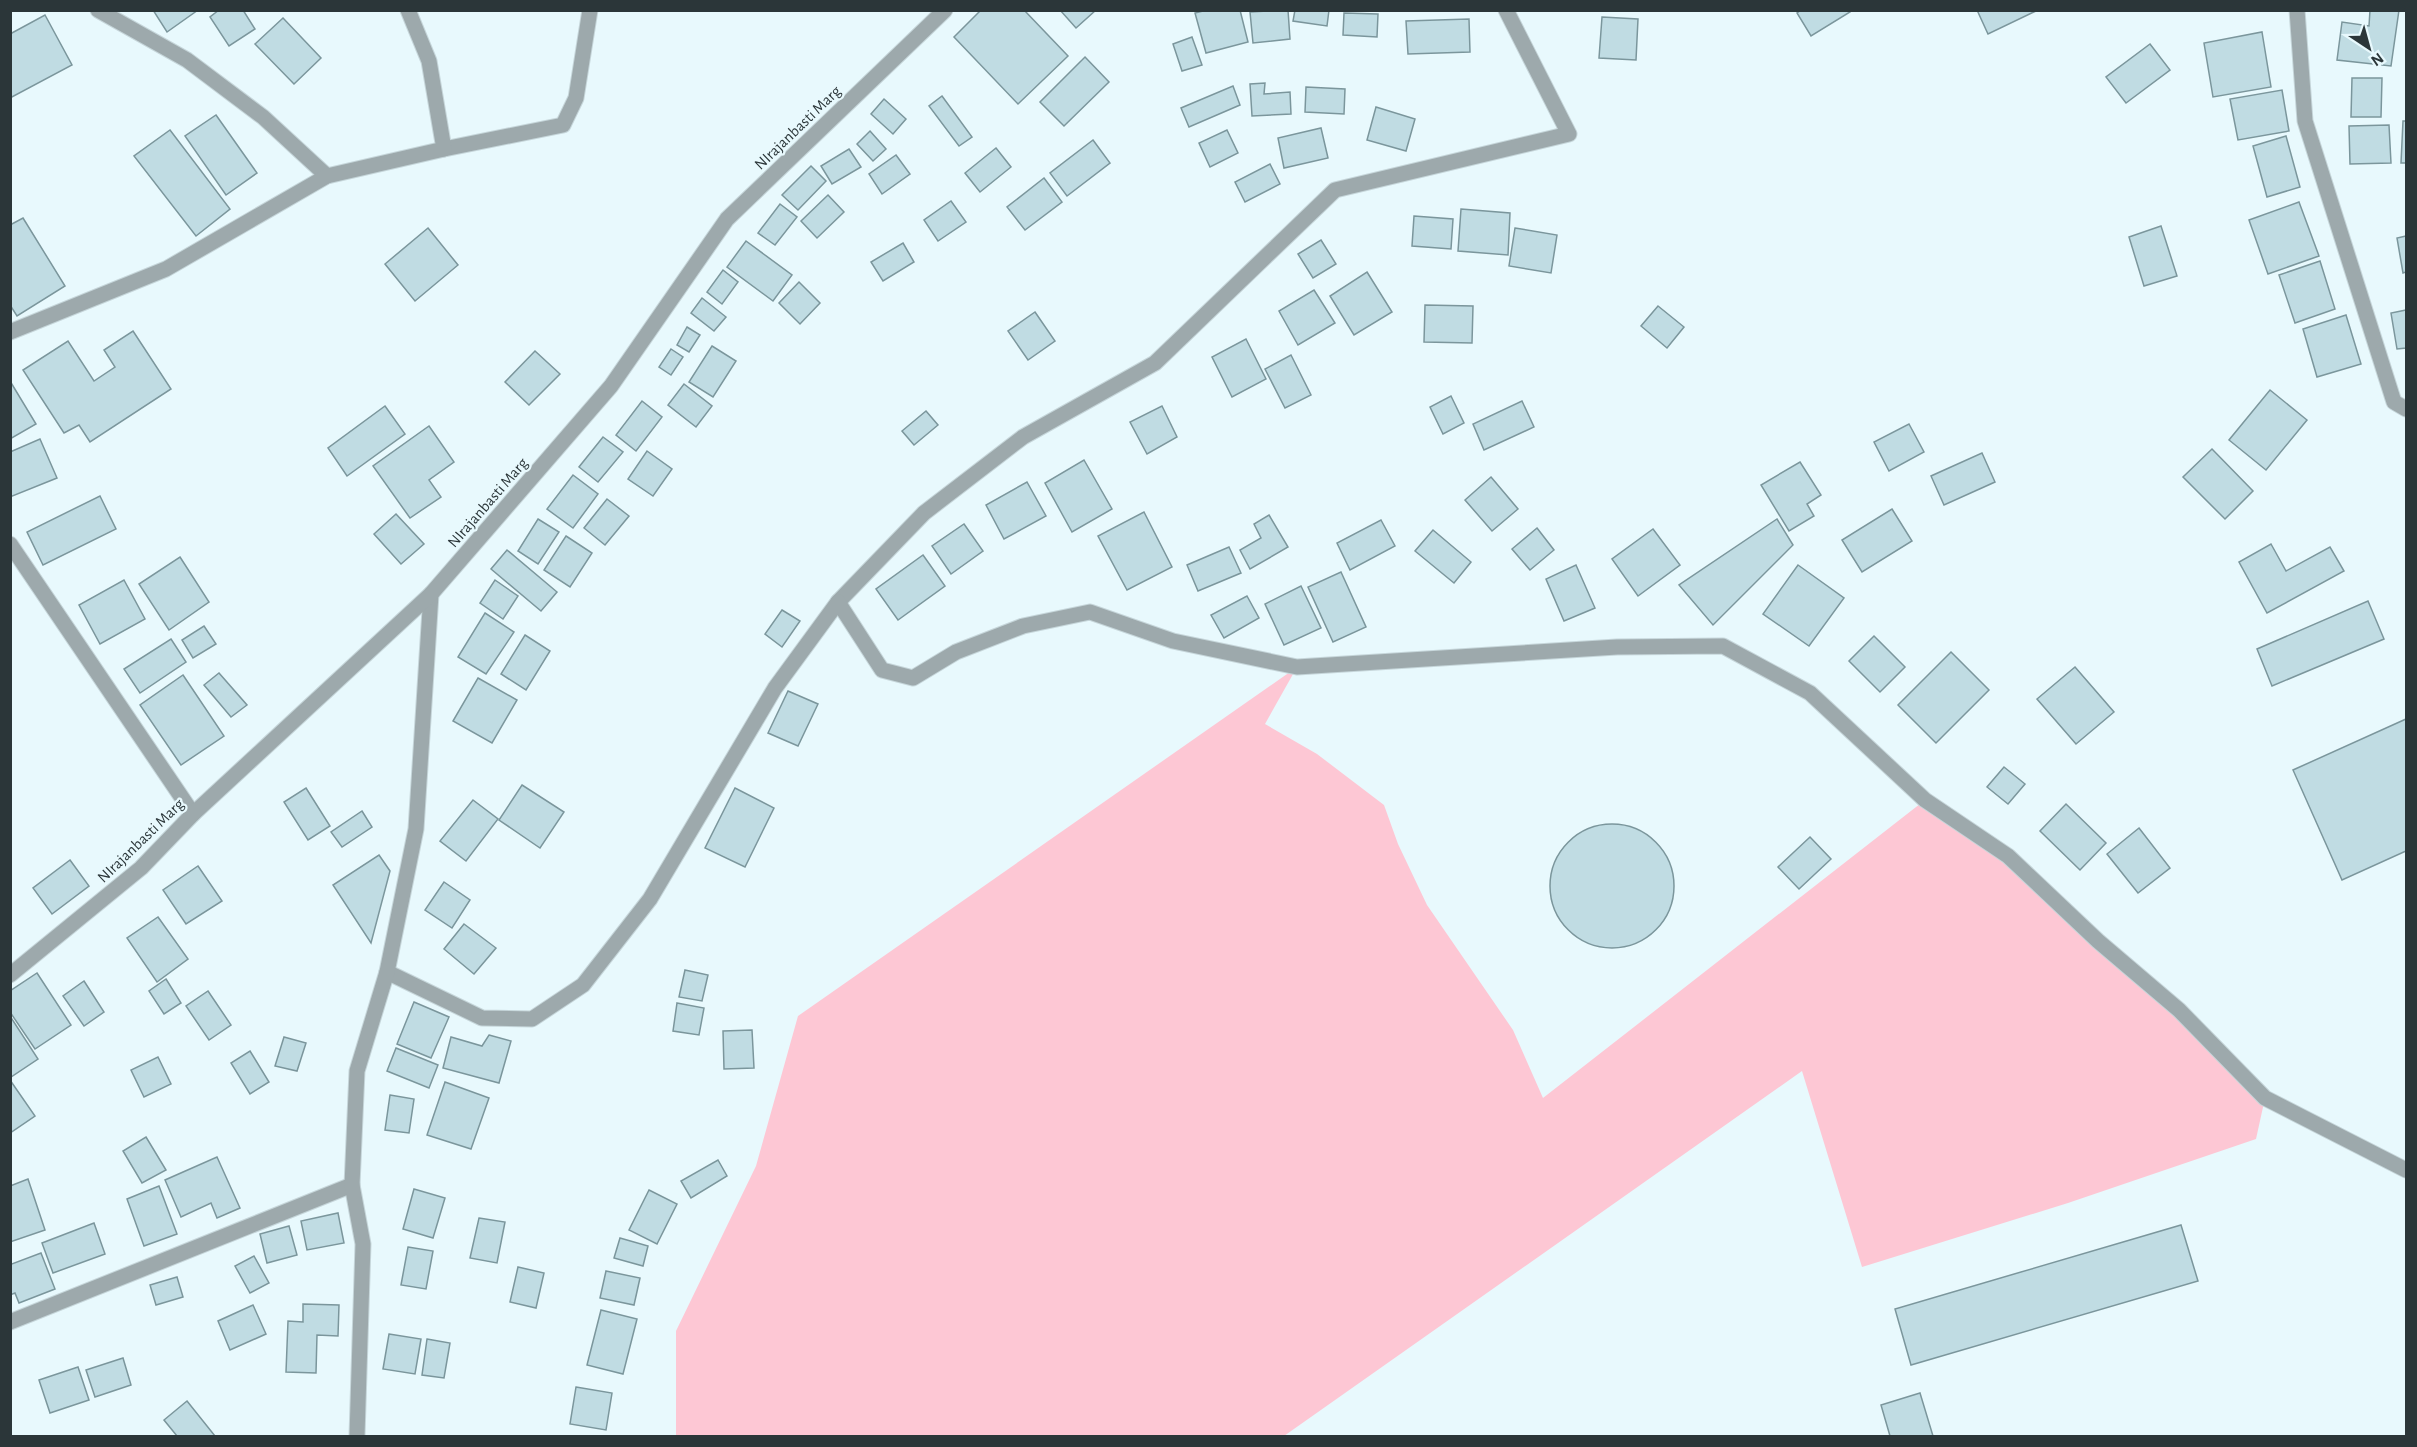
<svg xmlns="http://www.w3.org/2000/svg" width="2417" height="1447" font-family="'Alegreya Sans',sans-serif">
<rect width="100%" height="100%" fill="#e8f9fd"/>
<path fill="#fdc7d4" d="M1297,667L1265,724L1317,754L1384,805L1398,844L1427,905L1513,1030L1543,1098L1925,800L2008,856L2265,1098L2256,1139L2068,1203L1862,1267L1802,1071L1284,1436H676V1331L756,1166L798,1016Z"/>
<g fill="#c0dce3" stroke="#7b969c" stroke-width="1.5">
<path d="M153,10H198L167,32Z"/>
<path d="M219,10H243L255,29L229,46L210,17Z"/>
<path d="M981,10H1024L1068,56L1018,104L954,37Z"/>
<path d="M1060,10H1096L1076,28Z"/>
<path d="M1207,10H1240L1248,42L1206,53L1195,13Z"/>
<path d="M1288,10L1290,39L1253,43L1250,12Z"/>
<path d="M1295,10H1329L1327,26L1293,21Z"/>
<path d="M1801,10H1849L1850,12L1811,36L1797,13Z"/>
<path d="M1977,10H2038L1988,34Z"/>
<path d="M2370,10H2399L2391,66L2337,60L2342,22L2369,26Z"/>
<path d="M1344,13L1378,14L1377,37L1343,35Z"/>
<path d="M45,15L72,65L10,98V34Z"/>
<path d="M1602,17L1638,19L1636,60L1599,58Z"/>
<path d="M283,18L321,58L294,84L255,44Z"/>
<path d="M1469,19L1470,52L1408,54L1406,21Z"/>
<path d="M2262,32L2271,87L2213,97L2204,43Z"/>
<path d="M1192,37L1202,65L1182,71L1173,44Z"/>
<path d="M2150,44L2170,70L2126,103L2106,77Z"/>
<path d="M1085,57L1109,82L1064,126L1040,102Z"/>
<path d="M2352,78H2382L2381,117H2351Z"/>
<path d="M1265,83L1264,94L1290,92L1291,114L1252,116L1250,84Z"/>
<path d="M1233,86L1240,105L1189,127L1181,108Z"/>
<path d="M1306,87L1345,89L1344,114L1305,112Z"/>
<path d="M2282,90L2289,131L2238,140L2230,99Z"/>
<path d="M942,96L972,137L959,146L929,106Z"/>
<path d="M884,99L906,119L893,134L871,114Z"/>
<path d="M1376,107L1415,119L1406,151L1367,140Z"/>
<path d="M216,115L257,173L226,195L185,136Z"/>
<path d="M2403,121H2406V163H2401Z"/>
<path d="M2389,125L2391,163L2350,164L2349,126Z"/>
<path d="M1321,128L1328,158L1284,168L1278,138Z"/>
<path d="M170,130L230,209L196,236L134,156Z"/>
<path d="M1227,130L1238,153L1210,167L1199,143Z"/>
<path d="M870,131L886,149L873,161L857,144Z"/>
<path d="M2286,136L2300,187L2267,197L2253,146Z"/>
<path d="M1093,140L1110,163L1067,196L1050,173Z"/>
<path d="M996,148L1011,167L980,192L965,173Z"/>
<path d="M849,149L861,167L832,184L821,166Z"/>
<path d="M896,155L910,174L882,194L869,174Z"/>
<path d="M1270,164L1280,184L1245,202L1235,182Z"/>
<path d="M811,166L826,181L798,210L782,195Z"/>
<path d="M1044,178L1062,202L1025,230L1007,207Z"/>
<path d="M828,195L844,212L817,238L801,221Z"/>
<path d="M951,201L966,222L938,241L924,220Z"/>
<path d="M2299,202L2319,256L2268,274L2249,220Z"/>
<path d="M780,204L797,217L775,245L758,233Z"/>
<path d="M1461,209L1510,213L1508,255L1458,251Z"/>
<path d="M1414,216L1453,219L1451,249L1412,246Z"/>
<path d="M23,218L65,286L17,316L10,305V225Z"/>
<path d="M2161,226L2177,276L2144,286L2129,237Z"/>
<path d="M428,228L458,265L415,301L385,264Z"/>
<path d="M1515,228L1557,235L1551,273L1509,266Z"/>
<path d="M2406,236V272L2403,273L2397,238Z"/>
<path d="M1321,240L1336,264L1313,278L1298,254Z"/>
<path d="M746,241L792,275L773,301L727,267Z"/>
<path d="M903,243L914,262L883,281L871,262Z"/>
<path d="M2320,261L2335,309L2295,323L2279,275Z"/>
<path d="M723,270L738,282L722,304L707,292Z"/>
<path d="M1367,272L1392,312L1354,335L1330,296Z"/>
<path d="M799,282L820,303L800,324L779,303Z"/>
<path d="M1314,290L1335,323L1298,345L1279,311Z"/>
<path d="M702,298L726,317L714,331L691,313Z"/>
<path d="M1425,305L1473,306L1472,343L1424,342Z"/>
<path d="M1658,306L1684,327L1667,348L1641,326Z"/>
<path d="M2406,310V348L2397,349L2391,313Z"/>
<path d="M1035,312L1055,341L1028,360L1008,331Z"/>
<path d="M2346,315L2361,364L2317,377L2303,329Z"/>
<path d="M687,327L700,335L689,352L677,345Z"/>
<path d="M133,331L171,389L90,442L79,425L64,433L23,370L68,341L94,381L115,367L104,350Z"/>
<path d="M1246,339L1266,379L1232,397L1212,357Z"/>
<path d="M712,346L736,361L713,397L689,382Z"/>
<path d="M671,349L683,357L671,375L659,367Z"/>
<path d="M535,351L560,374L529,405L505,382Z"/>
<path d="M1291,355L1311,395L1285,408L1265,369Z"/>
<path d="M10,381L36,424L10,439Z"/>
<path d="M684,384L712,406L696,427L668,405Z"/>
<path d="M2270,390L2307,420L2266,470L2229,440Z"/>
<path d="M1451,396L1464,423L1443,434L1430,407Z"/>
<path d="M642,401L662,417L636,451L616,435Z"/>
<path d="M1522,401L1534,427L1484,450L1473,424Z"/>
<path d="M385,406L405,434L347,476L328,448Z"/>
<path d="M1162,406L1177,437L1147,454L1130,422Z"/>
<path d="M926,411L938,425L914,445L902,431Z"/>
<path d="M1909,424L1924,452L1889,471L1874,442Z"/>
<path d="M429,426L454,462L429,480L441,497L410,518L373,466Z"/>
<path d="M603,437L623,452L598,482L579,467Z"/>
<path d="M40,439L57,478L10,497V452Z"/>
<path d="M2212,449L2253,491L2225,519L2183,477Z"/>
<path d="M647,451L672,469L653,496L628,479Z"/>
<path d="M1982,453L1995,482L1944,505L1931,476Z"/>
<path d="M1084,460L1112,509L1072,532L1045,483Z"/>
<path d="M1800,462L1821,495L1807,504L1814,516L1789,531L1761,485Z"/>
<path d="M573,475L598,494L573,528L547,509Z"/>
<path d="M1491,477L1518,509L1492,531L1465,500Z"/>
<path d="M1027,482L1046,516L1004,539L986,505Z"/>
<path d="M100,496L116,529L43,565L27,532Z"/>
<path d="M607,499L629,516L605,545L584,528Z"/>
<path d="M1892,509L1912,541L1862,572L1842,540Z"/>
<path d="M1144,512L1172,567L1127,590L1098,536Z"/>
<path d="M396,514L424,544L401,564L374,534Z"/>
<path d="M1269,515L1288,547L1250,569L1240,550L1261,538L1254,524Z"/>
<path d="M538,519L559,532L538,564L518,551Z"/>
<path d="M1777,519L1793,545L1713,625L1679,585Z"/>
<path d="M1381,520L1395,546L1350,570L1337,543Z"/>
<path d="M964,524L983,551L951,574L932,546Z"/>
<path d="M1537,528L1554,550L1530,570L1512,549Z"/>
<path d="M1653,529L1680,565L1638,596L1612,559Z"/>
<path d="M1433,530L1471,562L1454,583L1415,551Z"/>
<path d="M566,536L592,553L570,587L544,570Z"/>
<path d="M2271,544L2286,571L2330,547L2344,571L2267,613L2239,562Z"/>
<path d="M1229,547L1241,573L1198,591L1187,565Z"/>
<path d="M507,550L557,592L541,611L491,569Z"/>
<path d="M923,555L945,586L898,620L876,589Z"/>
<path d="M180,557L209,602L169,630L139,584Z"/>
<path d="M1576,565L1595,608L1564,621L1546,579Z"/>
<path d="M1798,565L1844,598L1809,646L1763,614Z"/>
<path d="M1341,572L1366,627L1333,642L1308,587Z"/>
<path d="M124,580L145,619L100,644L79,605Z"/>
<path d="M495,580L518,596L503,619L480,603Z"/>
<path d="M1301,586L1321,628L1284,645L1265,604Z"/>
<path d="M1247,596L1259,618L1224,638L1211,615Z"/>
<path d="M2368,601L2384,639L2272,686L2257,649Z"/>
<path d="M782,610L800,621L782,647L765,634Z"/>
<path d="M485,613L514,632L486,674L458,657Z"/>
<path d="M204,626L216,644L193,658L182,640Z"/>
<path d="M525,635L550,651L526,690L501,674Z"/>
<path d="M1874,636L1905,667L1880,692L1849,661Z"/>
<path d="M171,639L186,662L140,693L124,669Z"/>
<path d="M1951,652L1989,690L1936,743L1898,705Z"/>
<path d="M2075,667L2114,712L2076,744L2037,699Z"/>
<path d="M219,673L247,705L231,717L204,685Z"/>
<path d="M183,675L224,736L181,765L140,705Z"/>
<path d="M478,678L517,700L492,743L453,721Z"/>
<path d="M788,691L818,704L798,746L768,733Z"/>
<path d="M2406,719V851L2342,880L2293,770Z"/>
<path d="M2004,767L2025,784L2008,804L1987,787Z"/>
<path d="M522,785L564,812L540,848L499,820Z"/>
<path d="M306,788L330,826L308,840L284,802Z"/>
<path d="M735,788L774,808L745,867L705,848Z"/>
<path d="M473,800L498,819L466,861L440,841Z"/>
<path d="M2066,804L2106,843L2080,870L2040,831Z"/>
<path d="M362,811L372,827L342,847L331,832Z"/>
<circle cx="1612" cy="886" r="62"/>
<path d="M2139,828L2170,868L2138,893L2107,854Z"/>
<path d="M1810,837L1831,859L1799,889L1778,867Z"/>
<path d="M379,855L390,871L371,943L333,885Z"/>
<path d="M70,860L89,886L52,914L33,888Z"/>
<path d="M198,866L222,901L186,924L163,890Z"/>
<path d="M444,882L470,900L452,928L425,910Z"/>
<path d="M158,917L188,959L157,982L127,938Z"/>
<path d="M464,924L496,948L474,974L444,949Z"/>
<path d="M685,970L708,975L702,1001L679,997Z"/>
<path d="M37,973L71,1025L35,1049L10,1012V991Z"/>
<path d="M166,979L181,1003L164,1014L149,991Z"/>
<path d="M84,981L104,1012L84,1026L63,996Z"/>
<path d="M208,991L231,1025L209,1040L186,1006Z"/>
<path d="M414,1002L449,1017L431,1058L397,1044Z"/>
<path d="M677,1003L704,1008L699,1035L673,1031Z"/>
<path d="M10,1016L38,1059L11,1077L10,1076Z"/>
<path d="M752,1030L754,1068L724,1069L723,1031Z"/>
<path d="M489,1035L511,1041L499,1083L443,1068L451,1037L482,1046Z"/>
<path d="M284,1037L306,1043L297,1071L275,1066Z"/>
<path d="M396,1048L438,1065L429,1088L387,1071Z"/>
<path d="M250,1051L269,1082L250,1094L231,1063Z"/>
<path d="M158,1057L171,1084L144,1097L131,1070Z"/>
<path d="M10,1080L35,1116L10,1133Z"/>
<path d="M445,1082L489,1098L471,1149L427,1135Z"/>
<path d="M390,1095L414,1099L409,1133L385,1130Z"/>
<path d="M146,1137L166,1170L142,1183L123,1151Z"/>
<path d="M217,1157L240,1208L217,1218L211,1203L181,1217L165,1180Z"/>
<path d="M718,1160L727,1176L691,1198L681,1181Z"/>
<path d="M28,1179L45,1230L10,1242V1186Z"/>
<path d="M159,1186L177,1234L144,1246L127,1199Z"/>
<path d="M414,1189L445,1198L433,1238L403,1229Z"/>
<path d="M649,1190L677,1204L657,1244L629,1230Z"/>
<path d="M338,1213L344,1243L307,1250L301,1221Z"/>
<path d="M479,1218L505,1222L497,1263L470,1258Z"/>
<path d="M94,1223L105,1254L53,1273L42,1243Z"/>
<path d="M2181,1225L2198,1281L1911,1365L1895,1309Z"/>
<path d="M289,1226L297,1255L267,1263L260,1234Z"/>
<path d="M620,1238L648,1246L643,1266L614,1258Z"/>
<path d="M408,1247L433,1251L426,1289L401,1285Z"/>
<path d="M41,1253L55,1289L19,1303L15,1293L10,1295V1262L12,1264Z"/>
<path d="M254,1256L269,1283L250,1293L235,1266Z"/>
<path d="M518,1267L544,1273L536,1308L510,1302Z"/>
<path d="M606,1271L640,1278L634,1305L600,1298Z"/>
<path d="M177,1277L183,1297L156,1305L150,1285Z"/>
<path d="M303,1304L339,1305L338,1336L317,1335L316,1373L286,1372L288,1321L303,1322Z"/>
<path d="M253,1305L266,1334L230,1350L218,1321Z"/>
<path d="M601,1310L637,1319L623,1374L587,1365Z"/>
<path d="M389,1334L421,1339L415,1374L383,1369Z"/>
<path d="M427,1339L450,1343L444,1378L422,1375Z"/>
<path d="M123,1358L131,1385L95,1397L86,1370Z"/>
<path d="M78,1367L89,1400L50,1413L39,1380Z"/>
<path d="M576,1387L612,1393L606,1430L570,1424Z"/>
<path d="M1920,1393L1933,1436H1890L1881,1405Z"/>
<path d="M187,1401L215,1436H177L164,1420Z"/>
</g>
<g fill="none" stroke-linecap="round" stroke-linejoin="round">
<g stroke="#c6d6da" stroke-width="17">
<g id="minor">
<path d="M98,10L187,60L263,117L327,176"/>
<path d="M2297,10L2305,121L2394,402L2406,409"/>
<path d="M444,149L563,125L576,98L590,10"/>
<path d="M10,332L166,269L327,176L444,149L429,61L408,10"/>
<path d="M10,544L193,814"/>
<path d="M838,602L924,513L1023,437L1155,363L1335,190L1569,134L1506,10"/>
<path d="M387,972L482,1018L532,1019L583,985L650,899L775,688L838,602L882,670L913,678L956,652L1023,626L1090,612L1173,641L1297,667L1617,647L1723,646L1810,693L1925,800L2008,856L2098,941L2179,1010L2265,1098L2406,1170"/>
<path d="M10,1322L352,1185"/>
<path d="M357,1436L363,1244L352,1185L357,1071L387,972L416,829L431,594"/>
</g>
</g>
<g stroke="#c6d6da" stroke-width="17">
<path id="tertiary" d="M10,975L141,868L193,814L431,594L611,386L727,219L945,10"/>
</g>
<use href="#minor" stroke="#9da9ac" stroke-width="15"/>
<use href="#tertiary" stroke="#9da9ac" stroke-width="15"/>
</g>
<g text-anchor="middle" stroke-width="4.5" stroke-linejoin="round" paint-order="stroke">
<g font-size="16" fill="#2b3639" stroke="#e8f9fd">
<text transform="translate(797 127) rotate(-44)" y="6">NIrajanbasti Marg</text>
<text transform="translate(487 502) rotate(-49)" y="6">NIrajanbasti Marg</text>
<text transform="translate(140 840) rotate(-44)" y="6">NIrajanbasti Marg</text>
</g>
</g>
<rect width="2417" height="1447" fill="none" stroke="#2b3639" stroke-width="24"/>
<g transform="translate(2369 48) rotate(144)" stroke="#e8f9fd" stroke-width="4.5" paint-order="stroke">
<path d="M0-4.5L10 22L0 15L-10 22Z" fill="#2b3639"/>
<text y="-9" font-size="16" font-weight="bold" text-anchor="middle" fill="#2b3639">N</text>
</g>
</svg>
